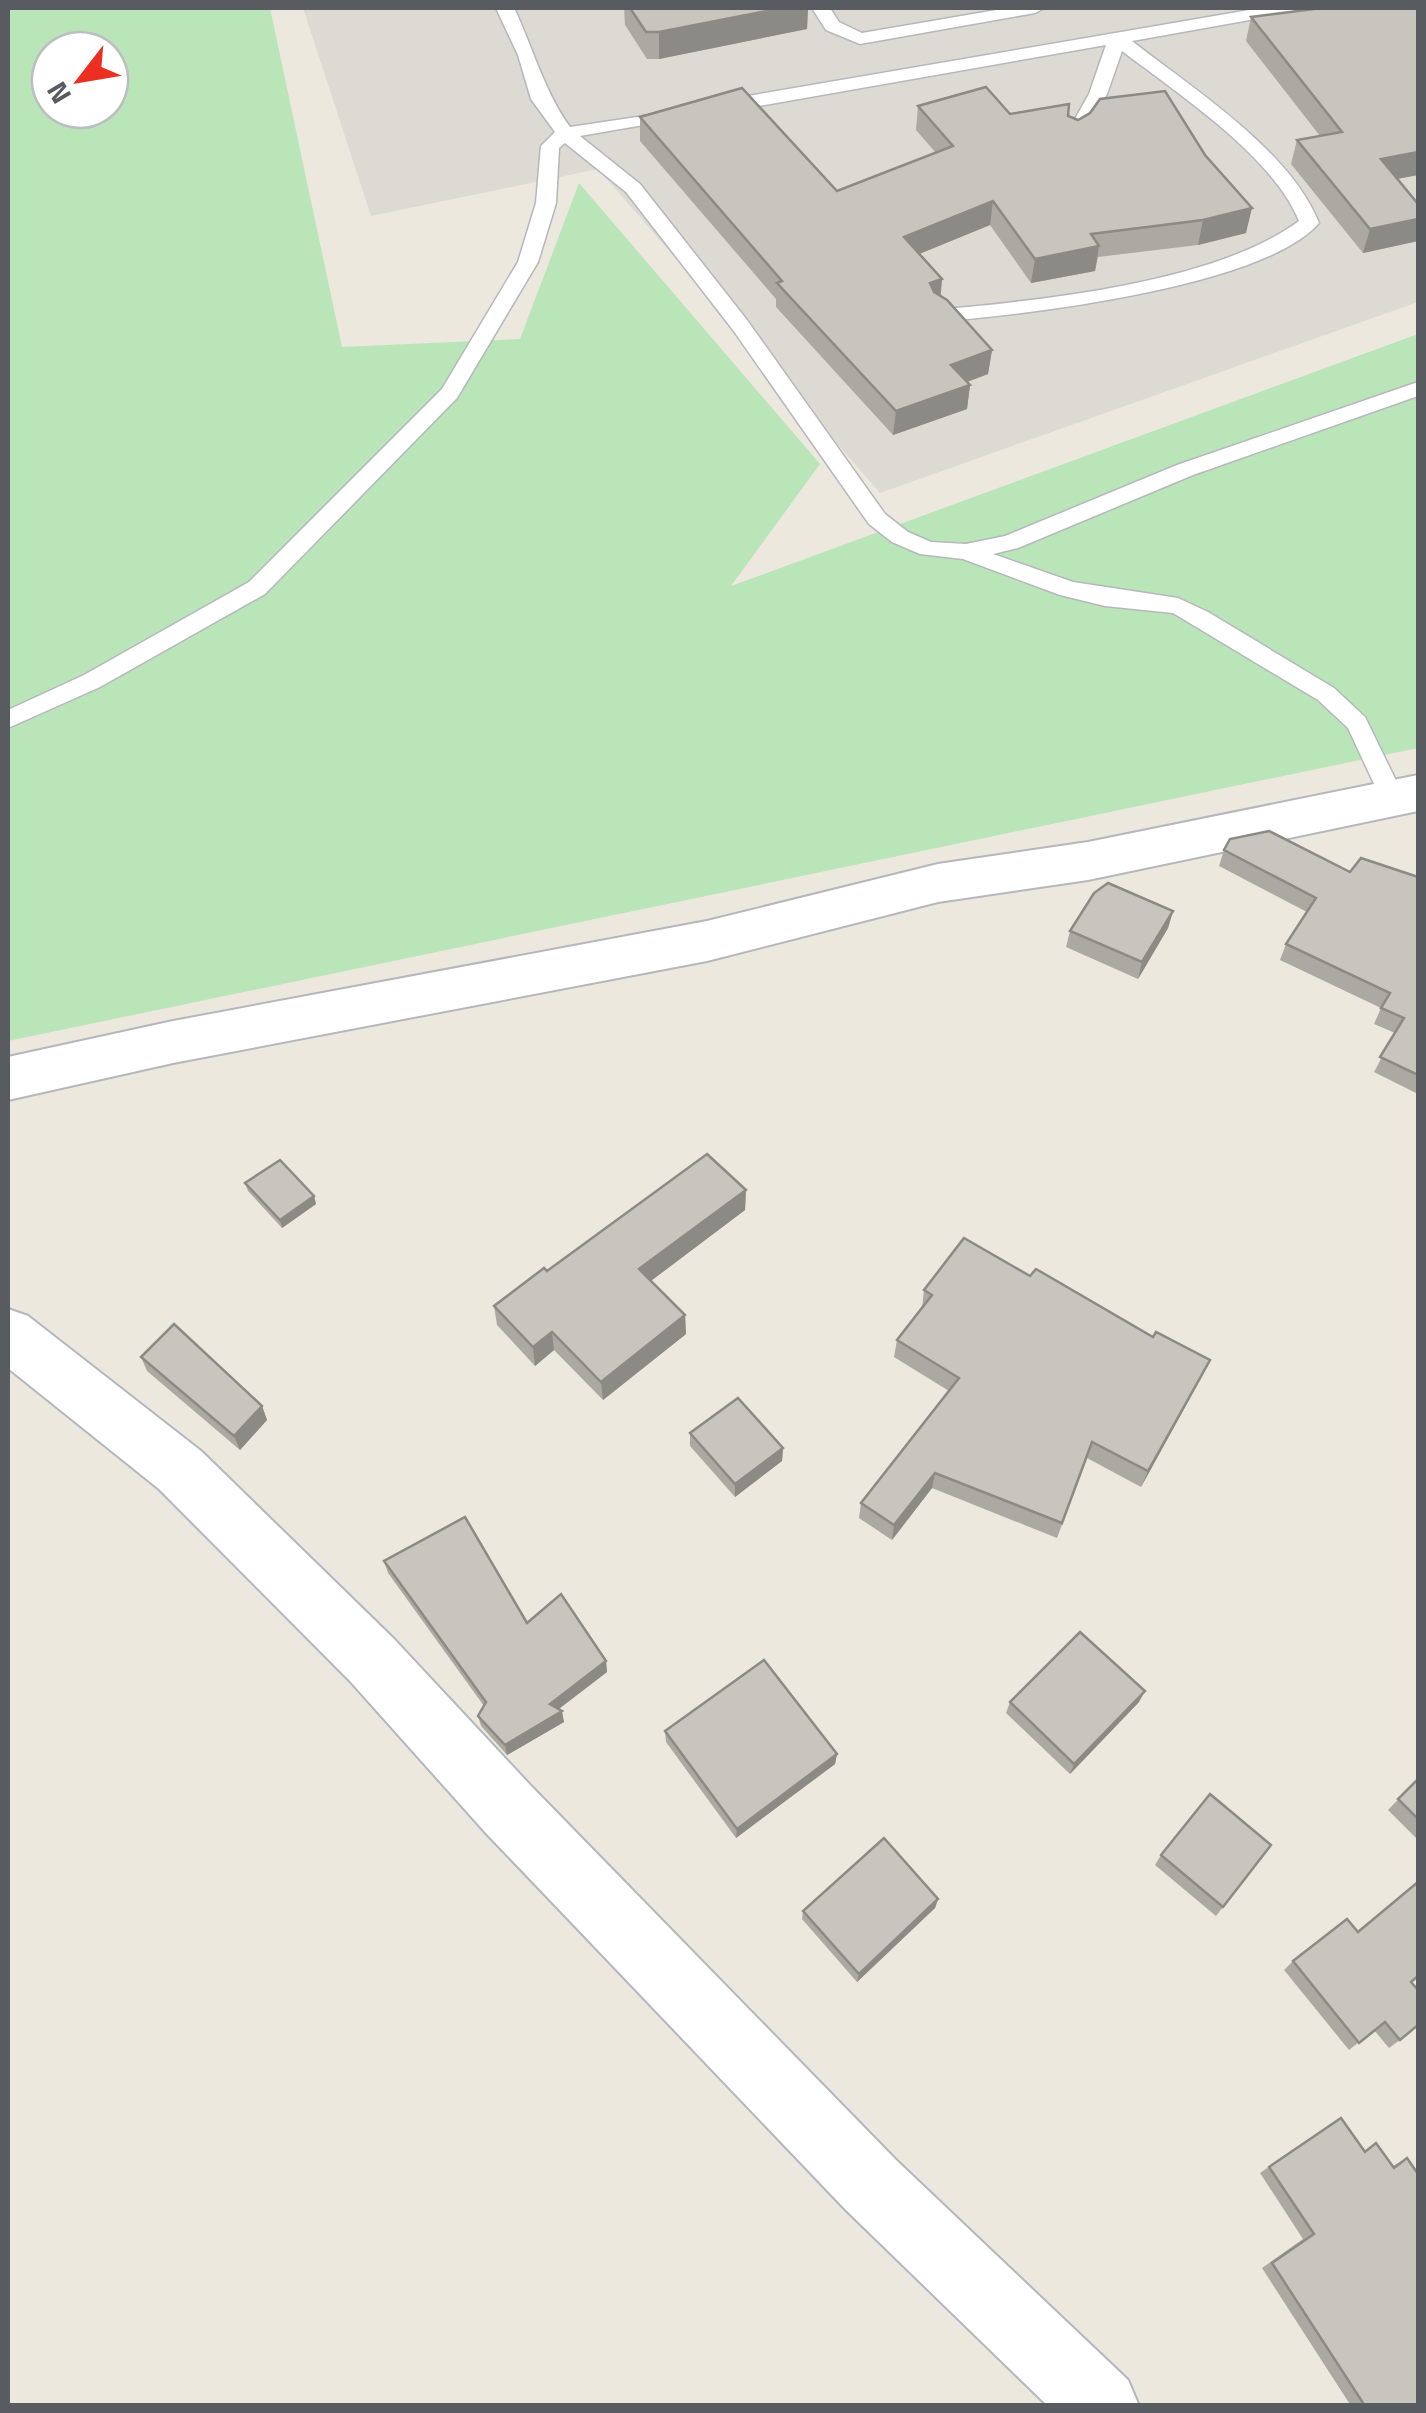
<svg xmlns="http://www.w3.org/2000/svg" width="1426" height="2413" font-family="'Titillium Web',sans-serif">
<rect width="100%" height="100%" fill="#ece8de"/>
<path fill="#dcdad3" d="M303,8H1418V302L880,493L598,169L371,216Z"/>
<path fill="#bae5b9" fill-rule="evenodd" d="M8,8H270L342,347L520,339L579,183L820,464L731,586L1418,334V748L8,1041ZM50,50H110V110H50Z"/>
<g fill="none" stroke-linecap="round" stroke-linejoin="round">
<g stroke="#b5b7bc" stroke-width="3">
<g id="lane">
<path d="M496,8H514C533,48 544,91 570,127L684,110V118L580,136L640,184L747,320L885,514L908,532L931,542L966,544L1005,536L1177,465L1418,382V396L1193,475L1018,548L993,554L1073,582L1178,598L1208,612L1334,688L1365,717L1404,797L1401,803H1383L1348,728L1318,700L1173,613L1105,606L1060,595L963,559L920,554L892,542L869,524L733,330L626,192L565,143L559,148L556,203L538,262L457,398L265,594L100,687L8,728V710L84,675L249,582L442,389L518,262L536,203L541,146L555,132L531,99L518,55Z"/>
<path d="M812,8H830L839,22L862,33L1008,8H1044L1035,13L860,44L826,30Z"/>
<path d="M1261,8H1298L1289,13L1132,41C1192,88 1290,150 1319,223C1263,287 1030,314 945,321L935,315L945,309C1046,300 1217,282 1299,221C1273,156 1177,93 1122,51L1107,94L1082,139L1075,141L1066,135L1089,94L1106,45L719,113L710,107L719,101Z"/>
</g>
</g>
<g stroke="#b5b7bc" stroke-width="4">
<path id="street" d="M1418,775V811L1088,880L938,902L707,961L173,1063L8,1100V1057L173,1021L707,921L938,864L1088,842Z"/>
</g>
<g stroke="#b3b6bc" stroke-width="4">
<path id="secondary" d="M8,1309L28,1316L201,1451L394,1639L531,1786L896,2160L1128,2380L1139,2406H1048L846,2210L485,1832L350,1681L159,1489L8,1368Z"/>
</g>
<use href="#lane" fill="#fff" fill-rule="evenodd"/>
<use href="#street" fill="#fff" fill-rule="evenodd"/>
<use href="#secondary" fill="#fff" fill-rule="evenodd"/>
</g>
<g fill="#aca9a3">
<path d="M624,8H808L807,29L659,59H647L625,25Z"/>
<path d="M1251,17L1418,175L1397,179L1418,204V241L1363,253L1291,164L1297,140L1320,136L1246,41Z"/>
<path d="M918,106L1010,114L1068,116L1246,233L1198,245L1098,257L1095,271L1031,283L990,225L919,254L942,279L940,296L992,350L988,374L967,382L970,385L967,409L893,435L776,307V299L640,141V117L837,191L936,153L916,130Z"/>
<path d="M1224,850L1350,872L1418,877V1094L1374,1072L1395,1033L1374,1024L1381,1008L1280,960L1286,944L1307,912L1219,866Z"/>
<path d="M1173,911L1168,928L1138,979L1066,947L1070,931Z"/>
<path d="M245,1183L314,1196L316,1204L282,1228L248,1191Z"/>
<path d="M746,1190L745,1210L651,1281L685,1315L686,1334L603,1400L554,1350L535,1366L497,1325L494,1306L547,1271Z"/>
<path d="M1030,1276L1153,1337L1210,1360L1202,1376L1141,1487L1087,1458L1057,1538L932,1488L892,1540L859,1518L861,1503L949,1391L894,1357L897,1340L922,1308L924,1290Z"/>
<path d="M141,1357L262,1406L267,1420L240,1450L147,1371Z"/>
<path d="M690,1433L783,1448L782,1461L735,1497L690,1446Z"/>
<path d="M384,1561L527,1623L606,1661L607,1672L559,1709L564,1722L507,1755L481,1726L478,1716L484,1706L388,1573Z"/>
<path d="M1010,1702H1139L1070,1774L1006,1713Z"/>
<path d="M665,1731L837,1754L835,1764L736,1838L666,1742Z"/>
<path d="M1418,1779V1840L1388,1810Z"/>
<path d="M1271,1845L1216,1916L1155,1865L1161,1855Z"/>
<path d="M938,1899L935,1908L857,1982L802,1919L803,1911Z"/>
<path d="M1358,1932L1411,1982L1400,2040L1389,2048L1374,2030L1349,2050L1284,1970L1293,1961Z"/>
<path d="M1341,2118L1364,2151L1376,2143L1393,2166L1407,2158L1418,2406H1351L1262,2268L1303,2239L1260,2173Z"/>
</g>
<g fill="#8c8a85">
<path d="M782,8H808L807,29L659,59V32Z"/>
<path d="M1418,152V175L1374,183L1381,159Z"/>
<path d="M993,201L990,225L902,261L904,237Z"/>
<path d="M1252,208L1246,233L1198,245L1203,220Z"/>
<path d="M1418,219V241L1363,253L1370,229Z"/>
<path d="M1099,246L1095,271L1031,283L1035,259Z"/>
<path d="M942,279L940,303L928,307L930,283Z"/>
<path d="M992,350L988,374L948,389L951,365Z"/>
<path d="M970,385L967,409L893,435L896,411Z"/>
<path d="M1173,911L1168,928L1138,979L1142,962Z"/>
<path d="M746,1190L745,1210L640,1289L639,1269Z"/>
<path d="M314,1196L316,1204L282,1228L280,1220Z"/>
<path d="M685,1315L686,1334L603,1400L601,1382Z"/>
<path d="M552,1332L554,1350L535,1366L533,1347Z"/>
<path d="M1210,1360L1202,1376L1141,1487L1148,1471Z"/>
<path d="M262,1406L267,1420L240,1450L234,1436Z"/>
<path d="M783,1448L782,1461L735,1497V1484Z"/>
<path d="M935,1473L932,1488L892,1540L894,1525Z"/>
<path d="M606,1661L607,1672L552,1714L550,1704Z"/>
<path d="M1145,1691L1139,1702L1070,1774L1074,1764Z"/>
<path d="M562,1711L564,1722L507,1755L505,1745Z"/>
<path d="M837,1754L835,1764L736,1838L737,1829Z"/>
<path d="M938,1899L935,1908L857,1982L859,1974Z"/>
</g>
<g fill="#c8c5be" stroke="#8c8a85" stroke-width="2.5">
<path d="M630,8H782L659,32H646Z"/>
<path d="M1322,8H1418V152L1381,159L1418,204V219L1370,229L1297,140L1342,132L1251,17Z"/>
<path d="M986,87L1010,114L1069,104L1068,116L1078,120L1090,113L1100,99L1165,91L1205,155L1252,208L1203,220L1091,234L1099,246L1035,259L993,201L904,237L942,279L930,283L934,292L947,300L992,350L951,365L970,385L896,411L777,283L782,281L640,117L742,88L837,191L953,146L918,106Z"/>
<path d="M1269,831L1350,872L1361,858L1418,877V1075L1380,1057L1404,1018L1381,1008L1390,993L1286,944L1316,898L1224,850L1230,839Z"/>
<path d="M1108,883L1173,911L1142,962L1070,931L1094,893Z"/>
<path d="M707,1154L746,1190L639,1269L685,1315L601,1382L552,1332L533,1347L494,1306L544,1268L547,1271Z"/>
<path d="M280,1160L314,1196L280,1220L245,1183Z"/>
<path d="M964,1238L1030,1276L1036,1269L1153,1337L1156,1332L1210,1360L1148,1471L1092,1442L1062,1523L935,1473L894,1525L861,1503L959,1378L897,1340L932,1295L924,1290Z"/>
<path d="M174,1324L262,1406L234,1436L141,1357Z"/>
<path d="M738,1398L783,1448L735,1484L690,1433Z"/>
<path d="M465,1517L527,1623L561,1594L606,1661L550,1704L562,1711L505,1745L478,1716L486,1702L384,1561Z"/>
<path d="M1080,1632L1145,1691L1074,1764L1010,1702Z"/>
<path d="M764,1660L837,1754L737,1829L665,1731Z"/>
<path d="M1418,1779V1819L1398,1799Z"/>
<path d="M1210,1794L1271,1845L1223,1907L1161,1855Z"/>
<path d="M884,1838L938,1899L859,1974L803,1911Z"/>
<path d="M1418,1882V1976L1411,1982L1418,1990V2025L1400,2040L1385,2022L1359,2043L1293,1961L1347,1919L1358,1932Z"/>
<path d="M1341,2118L1365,2152L1376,2143L1394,2168L1407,2158L1418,2174V2406H1365L1272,2263L1314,2234L1269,2167Z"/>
</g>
<rect width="1426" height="2413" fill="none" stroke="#585c60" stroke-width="20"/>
<g transform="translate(80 80) rotate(239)"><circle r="48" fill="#ffffff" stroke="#bcbebf" stroke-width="2.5"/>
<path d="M0-8L18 38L0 25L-18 38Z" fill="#ed2e23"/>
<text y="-15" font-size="28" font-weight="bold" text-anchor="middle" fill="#585c60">N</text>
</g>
</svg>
